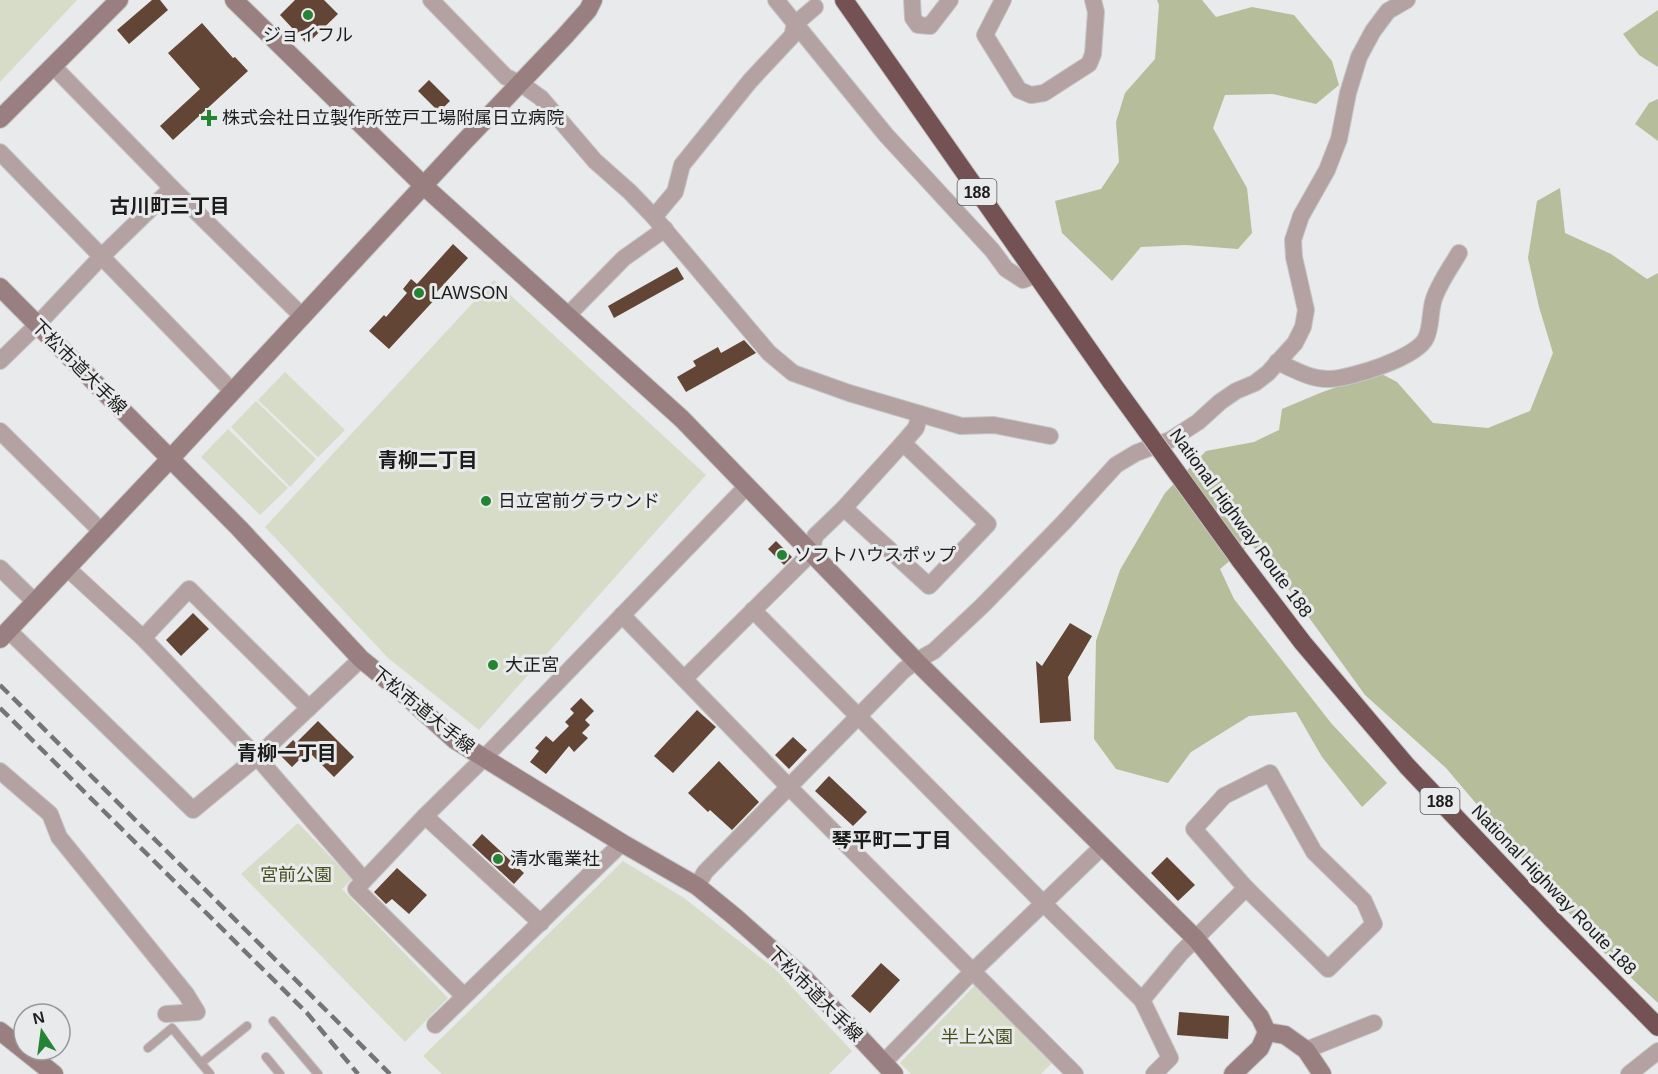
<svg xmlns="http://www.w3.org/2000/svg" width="1658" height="1074" font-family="Arial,'Noto Sans JP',sans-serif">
<rect width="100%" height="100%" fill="#e9eaeb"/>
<g fill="#d7dcc8">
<path d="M0,0H77L0,82Z"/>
<path d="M494,280L706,475L479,730L388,658L265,527Z"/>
<path d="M285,372L345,430L318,457L258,400Z"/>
<path d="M256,401L316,459L290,487L231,427Z"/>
<path d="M228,429L288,488L260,515L201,457Z"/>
<path d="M298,823L352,879L342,889L448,998L405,1042L241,874Z"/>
<path d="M623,861L684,898L775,969L852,1051L829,1074H442L423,1056Z"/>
<path d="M977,983L1054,1061L1041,1074H911L900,1063Z"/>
</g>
<g fill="#b5bd9b">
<path d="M1157,0H1202L1216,17L1252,7L1294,15L1332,61L1339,85L1316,104L1273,94L1225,95L1213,128L1247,188L1252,233L1238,249L1186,245L1141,247L1112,281L1062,233L1055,201L1101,189L1119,162L1116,122L1125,93L1155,59L1159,5Z"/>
<path d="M1658,10V67L1639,55L1623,34Z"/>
<path d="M1658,99V141L1635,124L1649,103Z"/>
<path d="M1560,188L1565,233L1611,254L1647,279L1658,273V1003L1597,946L1446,768L1365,695L1271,565L1250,544L1220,569L1234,599L1331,723L1387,783L1362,807L1322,757L1296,712L1249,716L1191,752L1168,783L1116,769L1094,739L1096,641L1120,570L1165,493L1206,451L1254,442L1279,430L1282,409L1320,393L1378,372L1397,382L1433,423L1488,428L1530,411L1553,353L1539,307L1528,258L1537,201Z"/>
</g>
<g fill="#624535">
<path d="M152,0H160L168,10L129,44L117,30Z"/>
<path d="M295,0H324L338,14L307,44L280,15Z"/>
<path d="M202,23L233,58L235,57L248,71L173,140L160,126L200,89L168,53Z"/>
<path d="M429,80L450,101L439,112L418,91Z"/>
<path d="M453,244L468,258L434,295L437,297L389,349L369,331L384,315L386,317L407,293L403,289L411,279L417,284Z"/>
<path d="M677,267L684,279L614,318L608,306Z"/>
<path d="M744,340L756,353L686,392L677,377L696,366L693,361L718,347L721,353Z"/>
<path d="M776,541L792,557L784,565L768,549Z"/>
<path d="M193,613L209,629L181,656L166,640Z"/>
<path d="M1070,623L1092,636L1068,677L1071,721L1040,723L1036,661L1042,666Z"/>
<path d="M581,698L594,711L585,720L590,725L582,733L588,738L574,752L569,746L546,774L530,762L539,751L535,748L546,736L553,742L569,726L565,722L574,713L570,709Z"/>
<path d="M697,710L716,727L673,773L654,756Z"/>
<path d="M318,721L354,757L334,777L308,751L292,767L279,754L293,740L296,743Z"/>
<path d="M793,737L807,750L789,769L775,755Z"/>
<path d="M719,761L759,802L732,830L710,810L708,812L688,793Z"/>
<path d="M829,776L867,812L853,826L815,791Z"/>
<path d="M482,834L524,873L514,884L472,845Z"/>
<path d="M1167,857L1195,885L1178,901L1151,873Z"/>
<path d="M397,868L427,895L409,914L392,899L386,904L374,892Z"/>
<path d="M881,963L900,980L870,1013L851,996Z"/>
<path d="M1179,1012L1229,1016L1228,1039L1177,1035Z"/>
</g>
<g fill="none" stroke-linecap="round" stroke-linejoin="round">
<g stroke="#c4c5c6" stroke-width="10">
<g id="lane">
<path d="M273,1021L318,1074"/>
<path d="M148,1048L172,1028L210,1074"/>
<path d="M266,1057L280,1074"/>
<path d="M201,1063L247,1026"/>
</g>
</g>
<g stroke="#c4c5c6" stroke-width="18">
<g id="street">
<path d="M431,0L506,77L520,83L541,98L595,161L630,192L654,217L769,353L793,373L849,393L961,426L994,425L1050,436"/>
<path d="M776,0L886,135L992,250L1006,269L1023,280L1035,275"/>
<path d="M912,0L913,18L918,25L930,26L950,0"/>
<path d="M1003,0L985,35L1019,90L1031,95L1044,93L1089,64L1093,54L1096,12L1093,0"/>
<path d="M53,66L172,188L303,317"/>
<path d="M0,152L233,392"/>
<path d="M654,217L675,192L682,165L750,81L792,36L795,24L815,7"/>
<path d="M567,316L624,258L665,229"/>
<path d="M0,361L37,325L101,257L172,188"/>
<path d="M1277,362C1294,369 1311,380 1330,379C1351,378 1417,358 1426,338C1431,328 1430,314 1433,302C1437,286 1451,267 1459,253"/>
<path d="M0,431L101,531"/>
<path d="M844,508L929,586L988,524L903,443"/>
<path d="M0,568L35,602"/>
<path d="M67,568L143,638L257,757L364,880"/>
<path d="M753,610L1043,903L1142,1000"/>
<path d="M622,615L788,786L1075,1074"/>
<path d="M8,630L193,810L257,757L361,659"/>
<path d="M143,638L189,589L309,708"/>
<path d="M685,678L811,553L815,536L844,508L903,443L916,428L920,414"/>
<path d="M0,771L50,814L59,837L186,994L197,1012L166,1014"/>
<path d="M1270,773L1314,852L1364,901L1374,924L1328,969L1246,888L1194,829L1224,796Z"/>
<path d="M425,816L541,923"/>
<path d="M697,886L705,872L904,670L916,661L934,651L982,606L1064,522L1116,465L1136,453L1170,440L1198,422L1220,402L1236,391L1255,383L1268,373L1295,343L1303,327L1306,310L1294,257L1293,240L1301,216L1327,170L1339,139L1348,93L1359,57L1373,31L1388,11L1407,0"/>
<path d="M464,996L356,889L425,816L484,758L747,486"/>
<path d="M435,1025L622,843"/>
<path d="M1306,1050L1374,1023"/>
<path d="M883,1063L972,972L1103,846"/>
<path d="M1154,1074L1170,1058L1142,1000L1181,953L1246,888"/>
<path d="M1629,1074L1658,1051"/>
</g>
</g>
<g stroke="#c4c5c6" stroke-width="20">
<g id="secondary">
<path d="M234,0L424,186L682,419L916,661L1196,939L1260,1017L1267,1032"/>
<path d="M0,119L119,0"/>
<path d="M0,287L239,528L361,659L404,694L455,740L622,843L697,886L735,917L805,979L894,1074"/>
<path d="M0,639L170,459L463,143L564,37L588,10L593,0"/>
<path d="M0,1031L54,1074"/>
<path d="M1267,1032L1285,1035L1306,1050L1322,1074"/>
<path d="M1233,1074L1260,1048L1267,1032"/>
</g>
</g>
<g stroke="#c4c5c6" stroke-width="20">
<g id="highway">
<path d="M844,0L1112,383"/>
<path d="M1240,560L1303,643L1407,766L1551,918L1658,1027"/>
</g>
</g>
<use href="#lane" stroke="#b4a2a2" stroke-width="8"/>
<use href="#street" stroke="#b4a2a2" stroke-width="16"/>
<use href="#secondary" stroke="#997f80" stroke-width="18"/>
<use href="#highway" stroke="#745152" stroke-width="18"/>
<g stroke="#757576" stroke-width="4.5" stroke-dasharray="12 6" stroke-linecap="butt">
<path d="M0,685L390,1074"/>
<path d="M0,708L307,1013L358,1074"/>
</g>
<g stroke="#c4c5c6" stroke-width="20" stroke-linecap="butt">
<path id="highway-bridge" d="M1112,383L1240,560"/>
</g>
<use href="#highway-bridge" stroke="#745152" stroke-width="18"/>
</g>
<g fill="#258334" stroke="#e9eaeb" stroke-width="2">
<circle cx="308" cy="15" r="6"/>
<path d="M206 109h6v6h6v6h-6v6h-6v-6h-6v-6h6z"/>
<circle cx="419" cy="293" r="6"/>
<circle cx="486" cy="501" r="6"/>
<circle cx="782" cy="555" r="6"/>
<circle cx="493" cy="665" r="6"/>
<circle cx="498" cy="859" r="6"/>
</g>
<g text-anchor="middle" stroke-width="6" stroke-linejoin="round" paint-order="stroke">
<g fill="#e9eaeb" stroke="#5a5a5a" stroke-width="1.5">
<rect x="957.5" y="179" width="39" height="26" rx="4.5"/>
<rect x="1420.5" y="788" width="39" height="26" rx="4.5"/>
</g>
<g font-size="16" font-weight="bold" fill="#1c1c1c">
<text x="977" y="198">188</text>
<text x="1440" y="807">188</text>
</g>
<g font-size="18" fill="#1c1c1c" stroke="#e9eaeb" text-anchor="start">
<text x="308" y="41" text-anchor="middle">ジョイフル</text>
<text x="222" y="124">株式会社日立製作所笠戸工場附属日立病院</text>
<text x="431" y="299">LAWSON</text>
<text x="498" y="507">日立宮前グラウンド</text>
<text x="794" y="561">ソフトハウスポップ</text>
<text x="505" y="671">大正宮</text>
<text x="510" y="865">清水電業社</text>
</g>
<g font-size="18" fill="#1c1c1c" stroke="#e9eaeb">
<text transform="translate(79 367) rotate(45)" y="6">下松市道大手線</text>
<text transform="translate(1241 523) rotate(54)" y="6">National Highway Route 188</text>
<text transform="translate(423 710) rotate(39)" y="6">下松市道大手線</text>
<text transform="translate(1554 890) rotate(46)" y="6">National Highway Route 188</text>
<text transform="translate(815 994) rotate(45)" y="6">下松市道大手線</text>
</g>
<g font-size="18" fill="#454f1a" stroke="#e9eaeb">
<text x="296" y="881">宮前公園</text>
<text x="977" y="1043">半上公園</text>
</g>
<g font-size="20" font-weight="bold" fill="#1c1c1c" stroke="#e9eaeb">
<text x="170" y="213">古川町三丁目</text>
<text x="428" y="467">青柳二丁目</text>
<text x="287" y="760">青柳一丁目</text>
<text x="892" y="847">琴平町二丁目</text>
</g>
</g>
<g transform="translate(42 1032) rotate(347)"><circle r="28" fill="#e9eaeb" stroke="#979898" stroke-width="1.5"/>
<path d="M0-4.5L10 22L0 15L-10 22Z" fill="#258334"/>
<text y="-9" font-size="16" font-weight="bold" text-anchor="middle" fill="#1c1c1c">N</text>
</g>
</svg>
